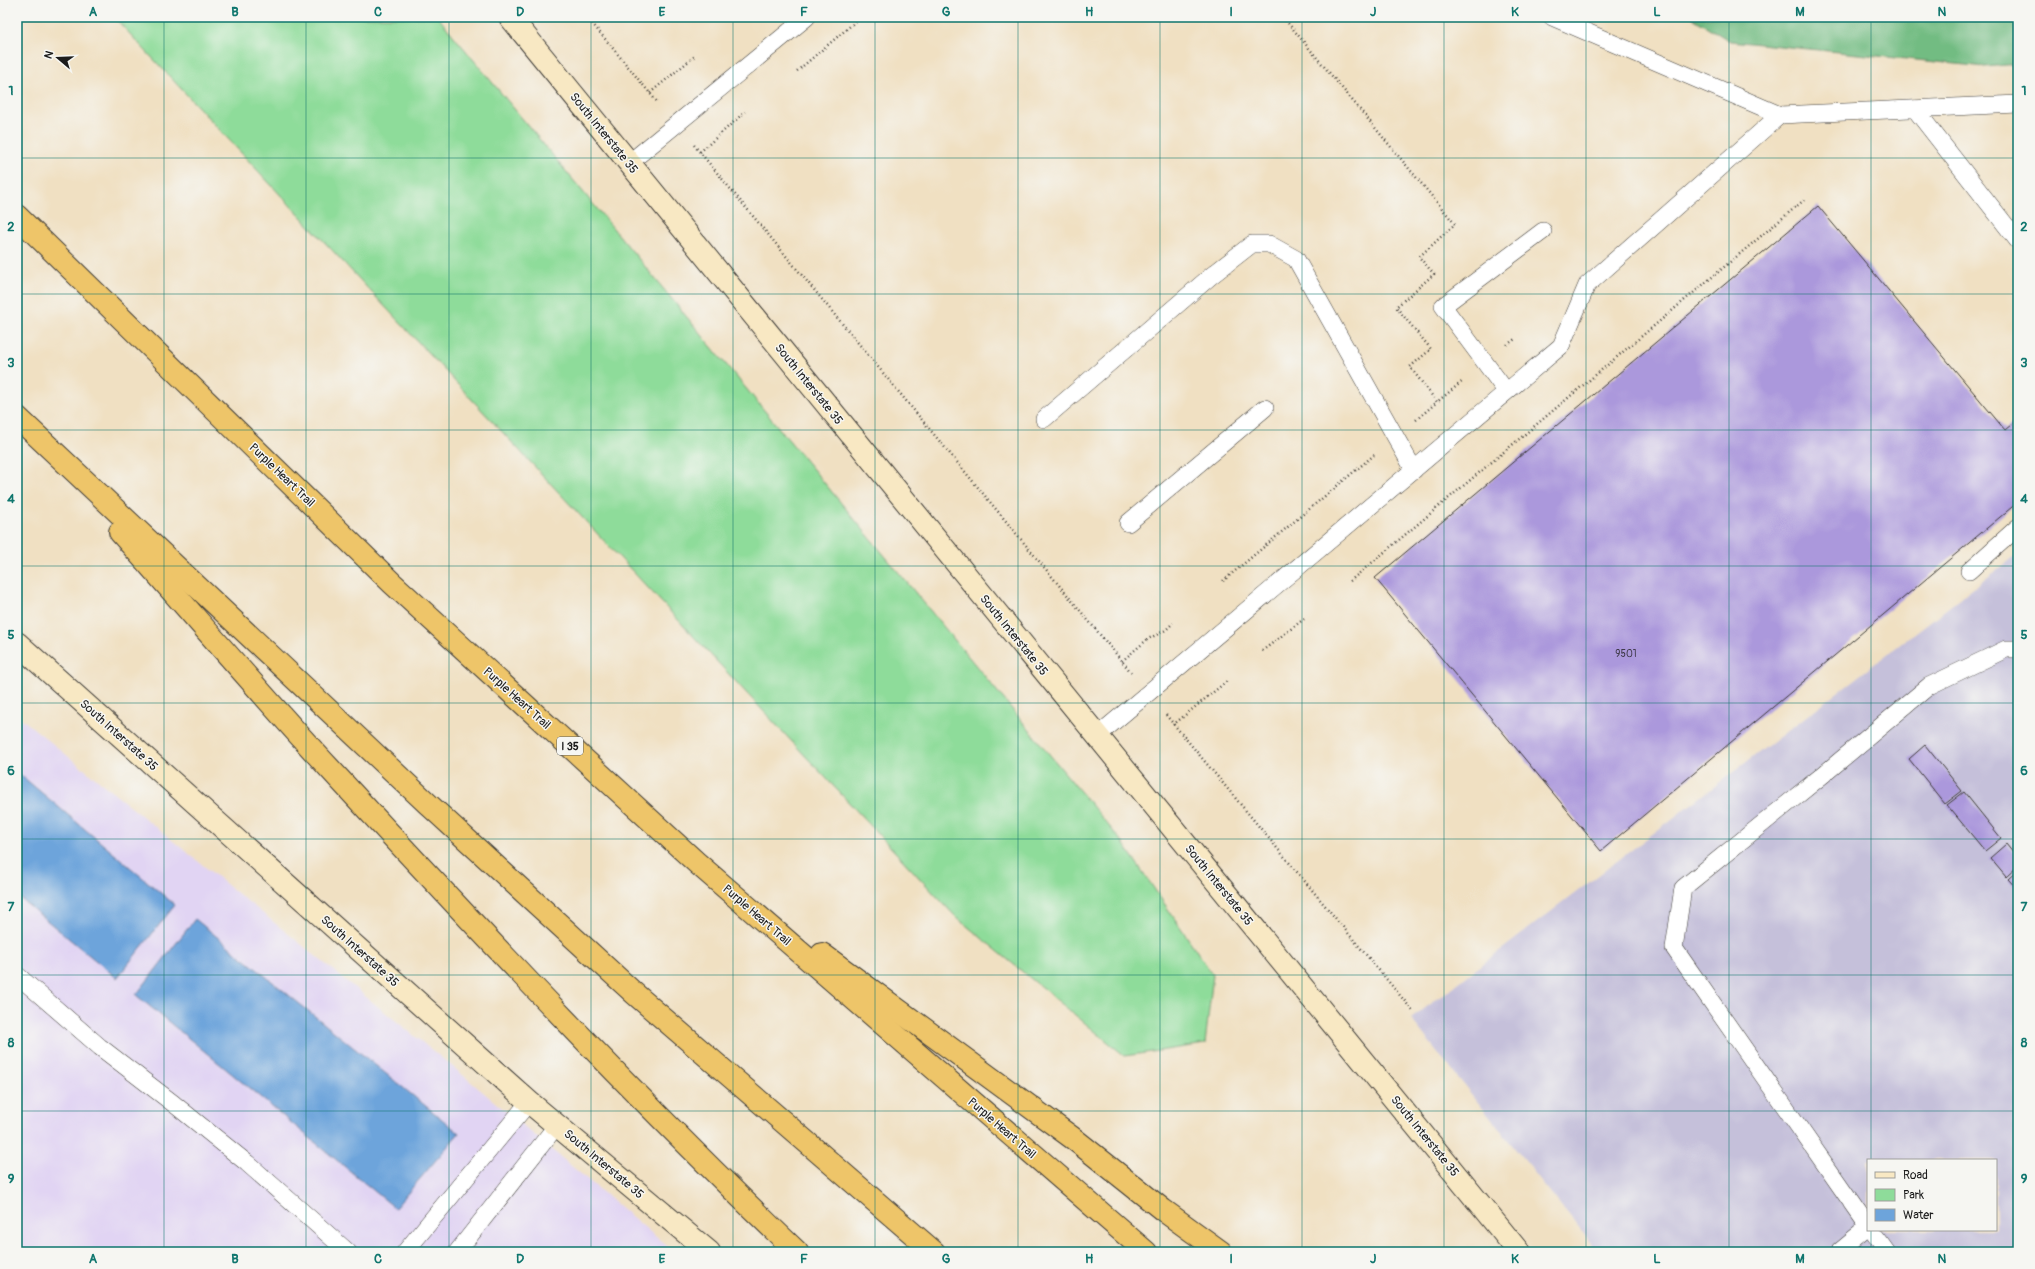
<svg xmlns="http://www.w3.org/2000/svg" width="2035" height="1269" font-family="Pangolin,sans-serif">
<rect width="100%" height="100%" fill="#f6f6f2"/>
<filter id="ink" filterUnits="userSpaceOnUse"><feTurbulence type="fractalNoise" baseFrequency=".025" numOctaves="2"/><feDisplacementMap in="SourceGraphic" scale="8" xChannelSelector="R" yChannelSelector="G"/><feConvolveMatrix kernelMatrix="1 2 1 2 8 2 1 2 1" color-interpolation-filters="sRGB"/></filter>
<filter id="wash" filterUnits="userSpaceOnUse"><feTurbulence type="fractalNoise" baseFrequency=".012" numOctaves="4" result="noise"/><feDisplacementMap in="SourceGraphic" scale="16" xChannelSelector="R" yChannelSelector="G"/><feGaussianBlur stdDeviation="0.9" result="paint"/><feColorMatrix in="noise" values="0 0 0 0 0 0 0 0 0 0 0 0 0 0 0 0 0 1.4 0 .05"/><feComposite in="paint" operator="in"/></filter>
<g filter="url(#wash)">
<rect width="100%" height="100%" fill="#f0e0c2"/>
<path fill="#e1d4f3" d="M17,715L459,1072L674,1252H17Z"/>
<path fill="#c5c0da" fill-rule="evenodd" d="M2018,554V1252H1598L1411,1019ZM1868,1160H1996V1230H1868Z"/>
<path fill="#8edc9a" stroke="#557c5b" d="M114,17H438L1123,843L1213,975L1205,1044L1125,1056L956,917Z"/>
<path fill="#72bc82" stroke="#476c4f" d="M1691,17H2018V64L1985,67L1730,41Z"/>
<g fill="#6da4db" stroke="#44607c">
<path d="M17,772L175,905L117,978L17,896Z"/>
<path d="M195,919L459,1133L395,1208L136,995Z"/>
</g>
<g id="blocks">
<g fill="#ab98dc">
<path d="M1818,206L2005,430L2018,419V502L1601,851L1375,578Z"/>
<path d="M1925,745L1962,791L1945,804L1909,759Z"/>
<path d="M1964,792L2001,838L1985,851L1947,805Z"/>
<path d="M2006,844L2018,859V866L2006,877L1990,858Z"/>
<path d="M2018,870V890L2008,879Z"/>
</g>
</g>
</g>
<g filter="url(#ink)">
<use href="#blocks" fill-opacity="0" stroke="#3c3935" stroke-width="1"/>
<g fill="none" stroke-linecap="round" stroke-linejoin="round">
<g stroke="#3c3935" stroke-width="18">
<g id="lane">
<path d="M1915,109L2018,241"/>
<path d="M1780,115L2018,104"/>
<path d="M629,163L807,17"/>
<path d="M1506,391L1443,306L1543,231"/>
<path d="M1044,419L1211,276L1252,244H1269L1296,259L1414,470"/>
<path d="M1128,523L1265,408"/>
<path d="M1969,571L2018,527"/>
<path d="M1097,736L1561,346L1587,285L1780,115L1552,17"/>
<path d="M17,975L100,1047L174,1104L247,1163L348,1252"/>
<path d="M1868,1226L1674,948L1683,888L1824,774L1929,686L2006,649H2018"/>
<path d="M1871,1230L1887,1252"/>
<path d="M405,1252L529,1102"/>
<path d="M457,1252L557,1125"/>
<path d="M1839,1252L1868,1228"/>
</g>
</g>
<g stroke="#3c3935" stroke-width="24">
<g id="secondary">
<path d="M510,17L1519,1252"/>
<path d="M17,643L529,1102L709,1252"/>
</g>
</g>
<g stroke="#3c3935" stroke-width="24">
<g id="highway">
<path d="M17,216L392,583L697,863L1146,1252"/>
<path d="M17,417L428,804L635,994L934,1252"/>
<path d="M120,532C190,611 259,692 331,770C482,934 635,1097 797,1252"/>
<path d="M822,954L1074,1139L1163,1210L1221,1252"/>
</g>
</g>
<g stroke="#3c3935" stroke-width="2.5" stroke-dasharray="1 3" stroke-linecap="butt">
<path d="M587,17L658,103"/>
<path d="M1283,17L1455,224L1419,257L1434,274L1396,307L1431,349L1410,367L1437,402L1463,381"/>
<path d="M797,71L861,17"/>
<path d="M650,93L696,55"/>
<path d="M694,145L1131,672"/>
<path d="M700,152L745,112"/>
<path d="M1507,345L1515,339"/>
<path d="M1416,420L1437,402"/>
<path d="M1223,581L1374,455"/>
<path d="M1350,581L1804,200"/>
<path d="M1262,651L1304,619"/>
<path d="M1122,661L1148,639L1166,630L1173,623"/>
<path d="M1166,715L1413,1011"/>
<path d="M1173,725L1227,681"/>
</g>
<use href="#lane" stroke="#fff" stroke-width="17"/>
<use href="#secondary" stroke="#f8e8c3" stroke-width="22"/>
<use href="#highway" stroke="#eec569" stroke-width="22"/>
</g>
</g>
<path fill="none" stroke="#0f766e" stroke-width="1" stroke-opacity="0.55" d="M164,17V1252M306,17V1252M449,17V1252M591,17V1252M733,17V1252M875,17V1252M1018,17V1252M1160,17V1252M1302,17V1252M1444,17V1252M1586,17V1252M1729,17V1252M1871,17V1160M17,158H2018M17,294H2018M17,430H2018M17,566H2018M17,703H2018M17,839H2018M17,975H2018M17,1111H2018M1871,1230V1252"/>
<g text-anchor="middle" stroke-width="3" stroke-linejoin="round" paint-order="stroke">
<g font-size="10" fill="#403b4c">
<text x="1626" y="657">9501</text>
</g>
<rect fill="#f6f6f2" stroke="#5d5d5c" stroke-width="1" x="557" y="737" width="26" height="18" rx="3"/>
<g font-size="11" font-weight="bold" fill="#1c1c1c">
<text x="570" y="750">I 35</text>
</g>
<g font-size="12" fill="#1c1c1c" stroke="#f6f6f2">
<text transform="translate(604 133) rotate(51)" y="4">South Interstate 35</text>
<text transform="translate(809 384) rotate(51)" y="4">South Interstate 35</text>
<text transform="translate(282 475) rotate(44)" y="4">Purple Heart Trail</text>
<text transform="translate(1014 635) rotate(51)" y="4">South Interstate 35</text>
<text transform="translate(517 698) rotate(42)" y="4">Purple Heart Trail</text>
<text transform="translate(119 735) rotate(42)" y="4">South Interstate 35</text>
<text transform="translate(1219 885) rotate(51)" y="4">South Interstate 35</text>
<text transform="translate(757 915) rotate(41)" y="4">Purple Heart Trail</text>
<text transform="translate(360 951) rotate(42)" y="4">South Interstate 35</text>
<text transform="translate(1002 1128) rotate(41)" y="4">Purple Heart Trail</text>
<text transform="translate(1425 1136) rotate(51)" y="4">South Interstate 35</text>
<text transform="translate(604 1164) rotate(40)" y="4">South Interstate 35</text>
</g>
</g>
<rect width="2035" height="1269" fill="none" stroke="#f6f6f2" stroke-width="44"/>
<rect x="1867" y="1159" width="130" height="72" fill="#f6f6f2" stroke="#9f9f9c"/>
<rect x="1875" y="1172" width="20" height="6" fill="#f8e8c3" stroke="#9f9f9c"/>
<text x="1903" y="1179" font-size="12" fill="#1c1c1c">Road</text>
<rect x="1875" y="1189" width="20" height="12" fill="#8edc9a" stroke="#9f9f9c"/>
<text x="1903" y="1199" font-size="12" fill="#1c1c1c">Park</text>
<rect x="1875" y="1209" width="20" height="12" fill="#6da4db" stroke="#9f9f9c"/>
<text x="1903" y="1219" font-size="12" fill="#1c1c1c">Water</text>
<g transform="translate(58 58) rotate(289)" stroke="#f6f6f2" stroke-width="3" paint-order="stroke">
<path d="M0-3L7 15L0 10L-7 15Z" fill="#1c1c1c"/>
<text y="-6" font-size="11" font-weight="bold" text-anchor="middle" fill="#1c1c1c">N</text>
</g>
<rect x="22" y="22" width="1991" height="1225" fill="none" stroke="#0f766e" stroke-width="1.5"/>
<g font-size="13" text-anchor="middle" font-weight="bold" fill="#0f766e">
<text x="93" y="16">A</text>
<text x="235" y="16">B</text>
<text x="378" y="16">C</text>
<text x="520" y="16">D</text>
<text x="662" y="16">E</text>
<text x="804" y="16">F</text>
<text x="946" y="16">G</text>
<text x="1089" y="16">H</text>
<text x="1231" y="16">I</text>
<text x="1373" y="16">J</text>
<text x="1515" y="16">K</text>
<text x="1657" y="16">L</text>
<text x="1800" y="16">M</text>
<text x="1942" y="16">N</text>
<text x="11" y="95">1</text>
<text x="2024" y="95">1</text>
<text x="11" y="231">2</text>
<text x="2024" y="231">2</text>
<text x="11" y="367">3</text>
<text x="2024" y="367">3</text>
<text x="11" y="503">4</text>
<text x="2024" y="503">4</text>
<text x="11" y="639">5</text>
<text x="2024" y="639">5</text>
<text x="11" y="775">6</text>
<text x="2024" y="775">6</text>
<text x="11" y="911">7</text>
<text x="2024" y="911">7</text>
<text x="11" y="1047">8</text>
<text x="2024" y="1047">8</text>
<text x="11" y="1183">9</text>
<text x="2024" y="1183">9</text>
<text x="93" y="1263">A</text>
<text x="235" y="1263">B</text>
<text x="378" y="1263">C</text>
<text x="520" y="1263">D</text>
<text x="662" y="1263">E</text>
<text x="804" y="1263">F</text>
<text x="946" y="1263">G</text>
<text x="1089" y="1263">H</text>
<text x="1231" y="1263">I</text>
<text x="1373" y="1263">J</text>
<text x="1515" y="1263">K</text>
<text x="1657" y="1263">L</text>
<text x="1800" y="1263">M</text>
<text x="1942" y="1263">N</text>
</g>
</svg>
